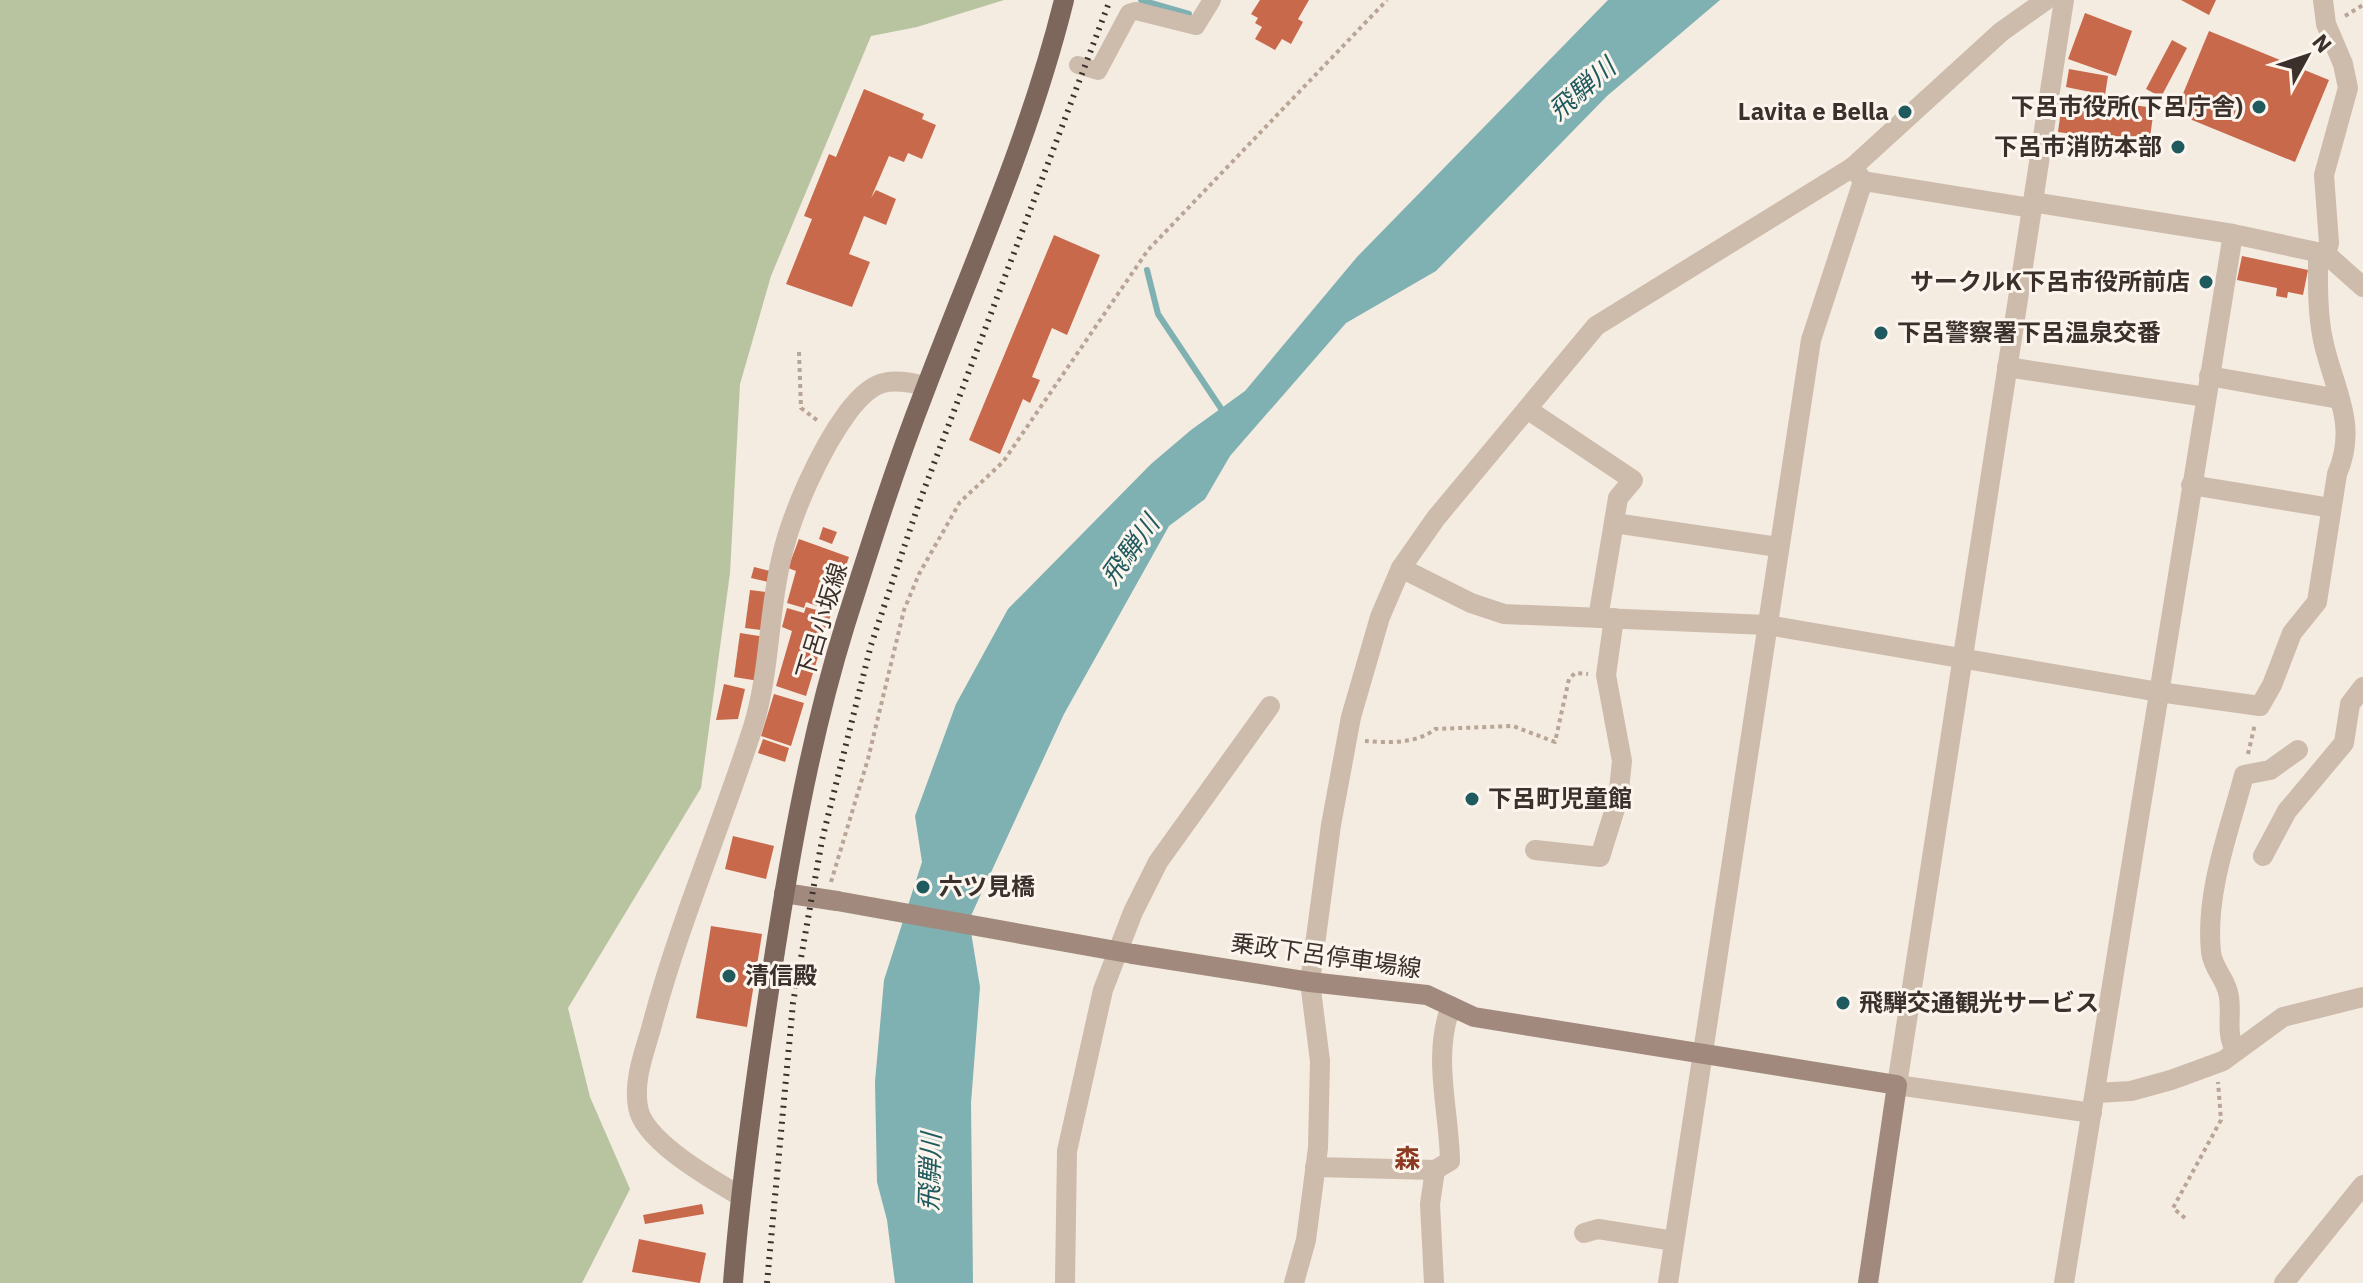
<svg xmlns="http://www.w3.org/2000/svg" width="2363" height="1283" font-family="'IBM Plex Sans','Noto Sans JP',sans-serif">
<rect width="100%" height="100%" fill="#f4ebe1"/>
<path fill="#b8c4a0" d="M0,0H1004L917,27L871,36L771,276L740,384L730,573L701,788L568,1008L590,1097L630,1189L582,1283H0Z"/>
<path fill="#7fb0b2" d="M1608,0H1720L1607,96L1436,271L1346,323L1230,456L1205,499L1169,526L1064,714L969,920L980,987L971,1103L973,1283H895L887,1220L877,1182L875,1082L884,980L922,862L915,816L956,704L1008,609L1151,464L1191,430L1245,391L1357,257Z"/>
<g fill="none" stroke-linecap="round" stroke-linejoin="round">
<g stroke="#7fb0b2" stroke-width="6">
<path d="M1141,0L1189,14"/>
<path d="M1147,270L1158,314L1224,413"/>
</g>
</g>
<g fill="#c8694b">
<path d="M1260,0H1309L1298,19L1303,22L1291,44L1282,39L1275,50L1255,39L1262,27L1255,23L1258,18L1251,14Z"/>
<path d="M2181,0H2216L2209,15Z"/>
<path d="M2085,13L2132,31L2116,76L2068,59Z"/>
<path d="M2209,31L2329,80L2295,162L2175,113Z"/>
<path d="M2172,40L2187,48L2161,97L2146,89Z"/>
<path d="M2069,69L2108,76L2105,95L2066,87Z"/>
<path d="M864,89L924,114L922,119L936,125L922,159L908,153L904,162L889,156L871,198L876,190L896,199L886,225L864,216L849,254L870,262L852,307L786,284L812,219L804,216L829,154L836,157Z"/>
<path d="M2063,95L2154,108L2149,145L2058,132Z"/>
<path d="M1054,235L1100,255L1067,335L1052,328L1032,377L1040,380L1030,403L1023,399L1000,454L969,440Z"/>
<path d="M2242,256L2308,270L2303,295L2288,292L2287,298L2276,296L2277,288L2237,280Z"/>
<path d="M823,527L837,532L832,544L819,539Z"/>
<path d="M799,539L849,557L830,611L806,602L804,608L787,603L796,571L788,568Z"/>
<path d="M754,567L774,572L772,583L751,578Z"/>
<path d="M750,590L766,592L761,630L745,628Z"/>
<path d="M806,607L831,614L806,696L776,686L792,631L782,627L787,608L804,613Z"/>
<path d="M740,633L765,637L759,681L734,677Z"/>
<path d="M724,684L745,689L738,719L716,720Z"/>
<path d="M774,694L804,703L791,746L761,736Z"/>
<path d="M763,739L789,748L785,762L758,753Z"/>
<path d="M733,836L774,846L766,879L725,869Z"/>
<path d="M711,926L762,934L747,1027L696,1018Z"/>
<path d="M702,1204L704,1214L645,1224L643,1215Z"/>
<path d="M639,1239L706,1253L700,1283L632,1272Z"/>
</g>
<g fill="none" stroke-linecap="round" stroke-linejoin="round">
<g stroke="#b9a596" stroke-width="4" stroke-dasharray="4 4" stroke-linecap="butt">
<path d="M2345,16L2363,5"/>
<path d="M799,352L801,408L818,421"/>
<path d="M1365,741C1387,743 1417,744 1435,729L1513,726L1555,742L1569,679L1575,673L1588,674"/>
<path d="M2248,754L2255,724"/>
<path d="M831,882L868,759L904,610L919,574L960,502L1003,462L1148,250L1387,0"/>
<path d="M2185,1218L2173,1208L2221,1120L2218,1082"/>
</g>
<path stroke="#cdbbac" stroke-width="18" d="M1078,65L1098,71L1129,13L1136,11L1196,26L1212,0"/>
<g stroke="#cdbbac" stroke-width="20">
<path d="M2323,0L2326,24L2343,64L2348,88L2324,175L2329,243L2326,254"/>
<path d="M1863,181L2031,208"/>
<path d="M2032,202L2233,234L2326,254L2363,287"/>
<path d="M2007,367L2206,397"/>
<path d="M2209,376L2339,399"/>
<path d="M1527,409L1633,480L1618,498L1598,618"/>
<path d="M2191,485L2331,508"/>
<path d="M1614,523L1778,547"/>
<path d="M1401,568L1471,603L1504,614L1767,625L2159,692L2260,706L2272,685L2292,633L2317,602L2337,474C2359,424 2333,388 2323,340C2317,311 2318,281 2318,252"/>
<path d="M1535,850L1600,857L1618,799L1622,761L1606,675L1614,618"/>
<path d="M2263,856L2287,811L2344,743L2350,704L2363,687"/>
<path d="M2236,1051C2225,1035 2232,1016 2229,997C2227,979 2213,970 2211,952C2205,892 2229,832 2244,775L2270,770L2298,750"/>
<path d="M1897,1085L2092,1113"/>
<path d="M2096,1093L2131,1091L2171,1080L2223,1061L2283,1017L2363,997"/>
<path d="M1315,1167L1435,1170L1430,1204L1434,1283"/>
<path d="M1435,1170L1450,1161C1449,1108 1432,1057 1451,1006"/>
<path d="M740,1196C713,1180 643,1141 638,1107C633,1079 645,1051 652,1025C679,923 721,827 753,727C770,672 768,615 781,560C791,514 820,450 848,412C873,379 888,377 926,386"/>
<path d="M1584,1233L1598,1229L1674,1241"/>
<path d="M1065,1283L1067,1151L1103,990L1133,912L1158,862L1270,706"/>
<path d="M1294,1283L1306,1240L1318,1148L1320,1061L1310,982L1331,825L1351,717L1380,617L1401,568L1436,518L1596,326L1853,167L2001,32L2046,0"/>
<path d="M1668,1283L1811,340L1863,181L1853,167"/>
<path d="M2064,1283L2233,234"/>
<path d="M2284,1283L2363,1185"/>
</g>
<path stroke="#cdbbac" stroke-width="20" d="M1897,1085L2064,0"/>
<g stroke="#a18a7d" stroke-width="20">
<path d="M784,893L837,901"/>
<path d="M1133,954L1310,982L1427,995L1474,1017L1897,1085L1868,1283"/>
</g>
<path stroke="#7d675c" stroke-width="20" d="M733,1283C740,1190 753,1097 767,1004C786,876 807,748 845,625C870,546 895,467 925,390C974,261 1031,134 1064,0"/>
<path stroke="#3b302b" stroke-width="6" stroke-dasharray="2 6" stroke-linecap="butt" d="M767,1283L793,1003L822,840L871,645L919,503L1110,0"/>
<path stroke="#a18a7d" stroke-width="20" d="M837,901L1133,954"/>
</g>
<g fill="#1f5a5e" stroke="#fbf5ee" stroke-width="3">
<circle cx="2259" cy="107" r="8"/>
<circle cx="1905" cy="112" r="8"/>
<circle cx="2178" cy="147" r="8"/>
<circle cx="2206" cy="282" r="8"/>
<circle cx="1881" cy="333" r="8"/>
<circle cx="1472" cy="799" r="8"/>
<circle cx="923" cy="887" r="8"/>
<circle cx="729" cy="976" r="8"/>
<circle cx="1843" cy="1003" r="8"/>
</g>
<g text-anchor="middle" stroke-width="6" stroke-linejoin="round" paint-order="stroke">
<g font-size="24" font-weight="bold" fill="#3b302b" stroke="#fbf5ee" text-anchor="start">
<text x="2243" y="115" text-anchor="end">下呂市役所(下呂庁舎)</text>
<text x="1889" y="120" text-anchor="end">Lavita e Bella</text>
<text x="2162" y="155" text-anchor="end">下呂市消防本部</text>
<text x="2190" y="290" text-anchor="end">サークルK下呂市役所前店</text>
<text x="1897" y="341">下呂警察署下呂温泉交番</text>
<text x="1488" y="807">下呂町児童館</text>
<text x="939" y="895">六ツ見橋</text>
<text x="745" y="984">清信殿</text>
<text x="1859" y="1011">飛騨交通観光サービス</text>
</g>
<g font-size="24" fill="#3b302b" stroke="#fbf5ee">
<text transform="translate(822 621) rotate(-73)" y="8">下呂小坂線</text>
<text transform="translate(1326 956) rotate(8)" y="8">乗政下呂停車場線</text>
</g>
<g font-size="26" font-style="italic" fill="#1f5a5e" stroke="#fbf5ee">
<text transform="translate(1582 89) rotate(-41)" y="9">飛騨川</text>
<text transform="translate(1130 550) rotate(-54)" y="9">飛騨川</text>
<text transform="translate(930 1172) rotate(-88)" y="9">飛騨川</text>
</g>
<g font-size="26" font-weight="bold" fill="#8c3b22" stroke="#fbf5ee">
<text x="1407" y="1168">森</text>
</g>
</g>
<g transform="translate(2307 56) rotate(50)" stroke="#fbf5ee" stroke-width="6" paint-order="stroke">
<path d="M0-6L14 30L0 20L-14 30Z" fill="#3b302b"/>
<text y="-12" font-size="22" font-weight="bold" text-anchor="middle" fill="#3b302b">N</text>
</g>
</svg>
